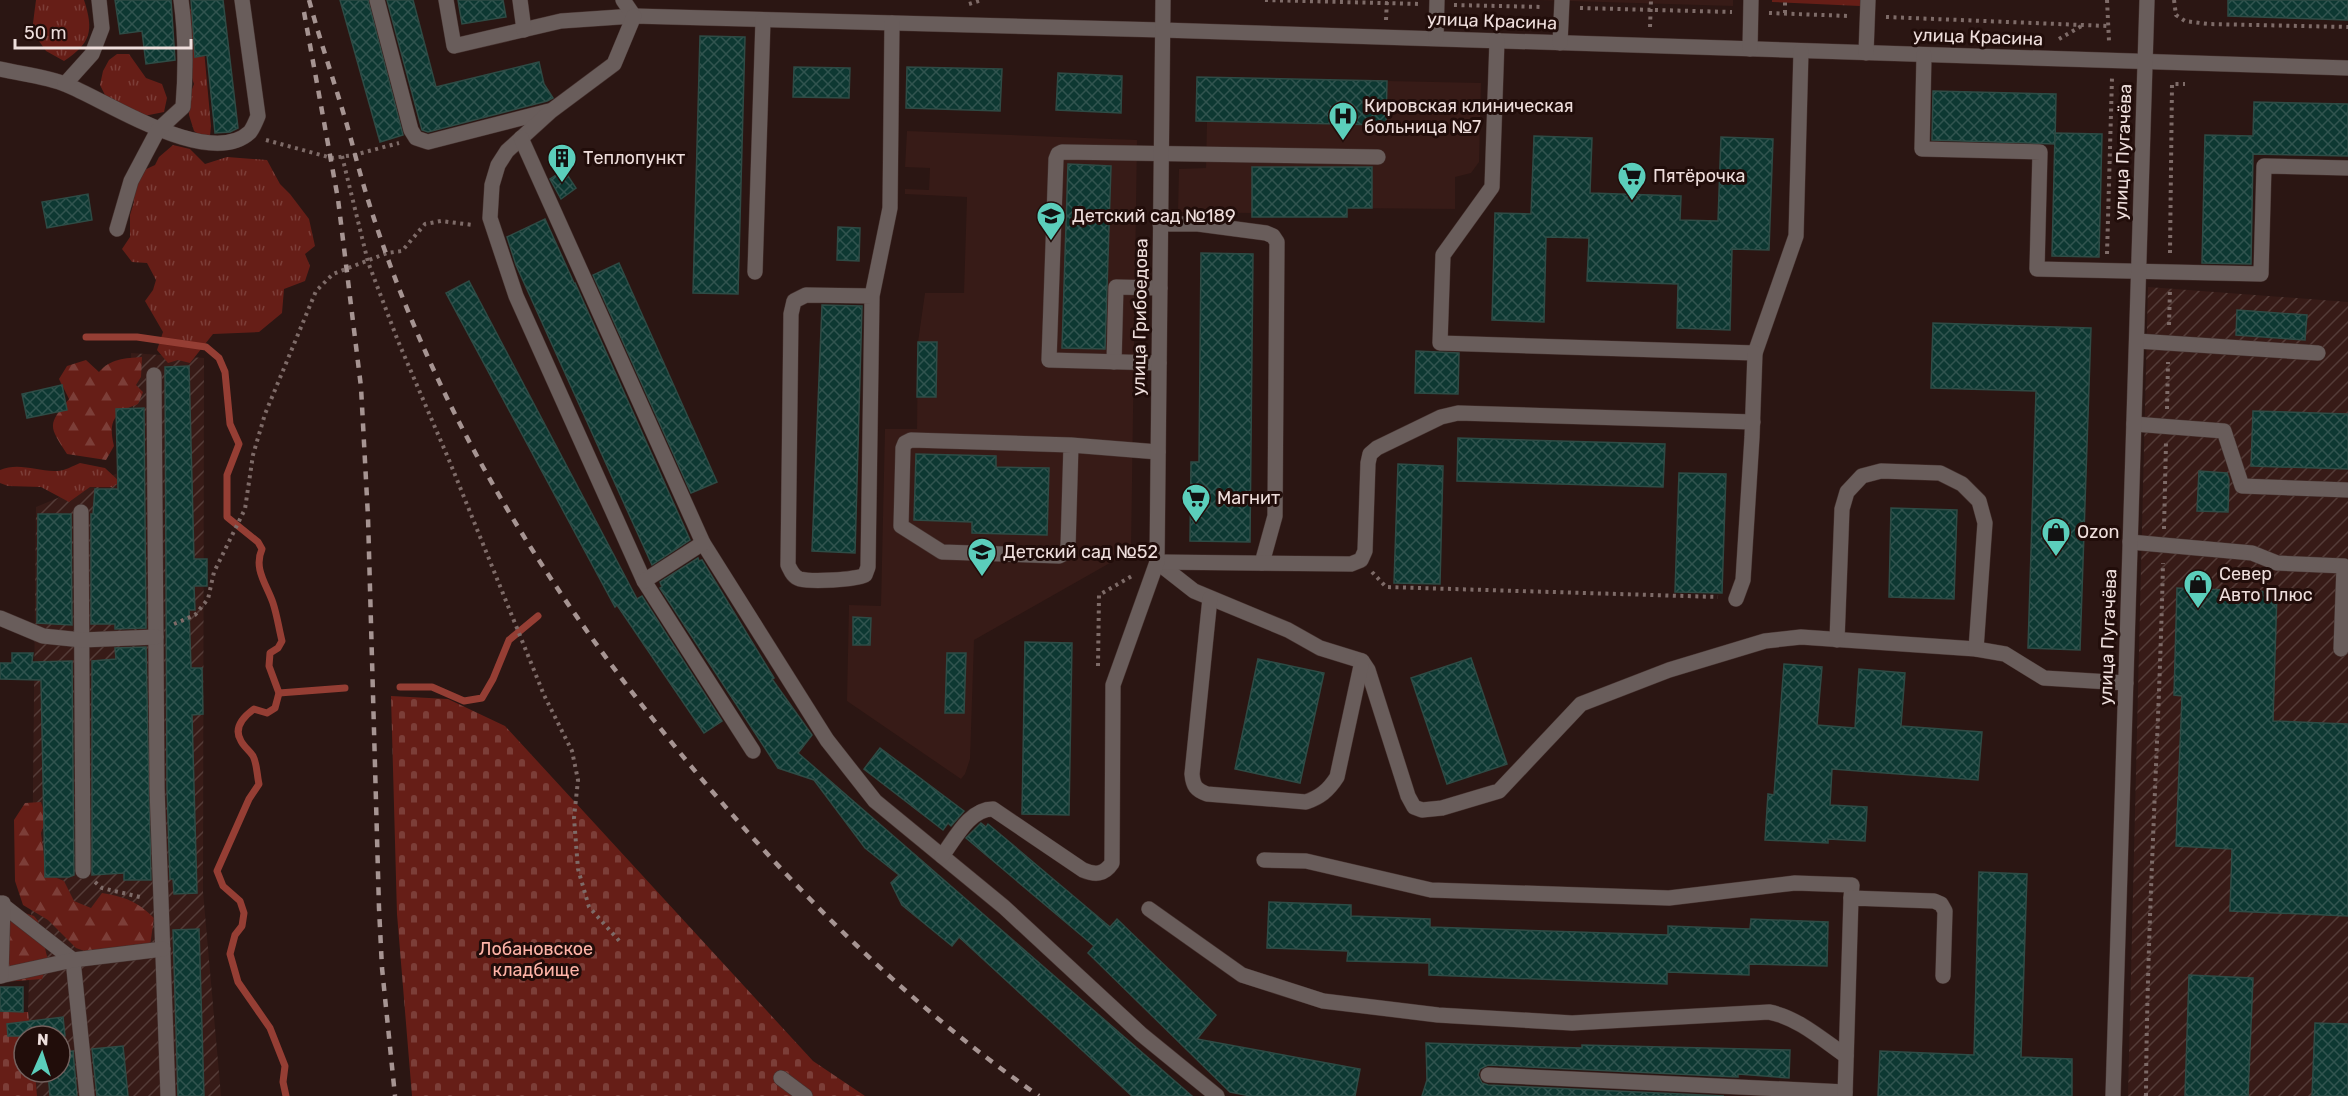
<svg xmlns="http://www.w3.org/2000/svg" width="2348" height="1096" font-family="Rubik,sans-serif">
<defs>
<pattern id="industrial-furrows" width="10" height="10" patternUnits="userSpaceOnUse" patternTransform="scale(1.5)"><rect width="10" height="10" fill="#371b17"/><path d="M-1 1l2-2M0 10L10 0M9 11l2-2" fill="none" stroke="#543c38"/></pattern>
<pattern id="grass-tufts" width="24" height="20" patternUnits="userSpaceOnUse" patternTransform="scale(1.5)"><rect width="24" height="20" fill="#661e17"/><path d="M3 7l-1-3M5 7V3M7 7l1-3M15 17l-1-3M17 17v-4M19 17l1-3" fill="none" stroke="#7c3e38"/></pattern>
<pattern id="forest-firs" width="22" height="20" patternUnits="userSpaceOnUse" patternTransform="scale(1.5)"><rect width="22" height="20" fill="#661e17"/><path d="M5 1l3.5 6h-7zM16 11l3.5 6h-7z" fill="#7c3e38"/></pattern>
<pattern id="cemetery-stones" width="16" height="16" patternUnits="userSpaceOnUse" patternTransform="scale(1.5)"><rect width="16" height="16" fill="#661e17"/><path d="M2 7V4a2 2 0 0 1 4 0v3zM10 15v-3a2 2 0 0 1 4 0v3z" fill="#7c3e38"/></pattern>
<pattern id="building-cross-hatch" width="8" height="8" patternUnits="userSpaceOnUse" patternTransform="scale(1.5)"><rect width="8" height="8" fill="#0d3832"/><path d="M0 0l8 8M0 8l8-8" fill="none" stroke="#31544f"/></pattern>
</defs>
<rect width="100%" height="100%" fill="#2b1613"/>
<g fill="#371b17">
<path d="M1537,0H1733V6Z"/>
<path d="M1197,77L1481,83L1479,162L1471,173L1455,177V209L1347,208V217H1252L1251,213L1178,212L1179,169L1206,168L1207,122L1196,121Z"/>
<path d="M907,131L1137,140L1131,551L974,640L970,759L965,774L961,779L847,701L849,605L881,606L885,429H917L918,342L925,293H964L967,197L905,194V189L929,190L930,168L905,167Z"/>
</g>
<g fill="url(#industrial-furrows)">
<path d="M2148,287L2348,302V1096H2128Z"/>
<path d="M131,353L204,358L203,892L221,1096H37L35,1072H60V1036H31L28,1012L32,886L36,507L135,466Z"/>
</g>
<g fill="url(#grass-tufts)">
<path d="M36,0H84C94,31 91,43 64,61L46,51L32,31Z"/>
<path d="M1772,0H1860V6L1772,2Z"/>
<path d="M192,6L202,28L211,126L210,136L202,137L194,131L189,115V97L194,84L190,72L187,18Z"/>
<path d="M117,54H129L146,78L162,84L167,98L164,112L144,116L107,99L100,85L103,71L109,60Z"/>
<path d="M173,145L190,149L205,164L227,157L267,160L280,184L290,194L309,219L315,246L305,254L310,266L305,281L284,289L282,313L259,332L213,334L190,363L178,360L168,363L157,350L163,332L145,301L153,290L156,280L147,263L132,262L122,249L130,237V215L134,202L128,184L140,172L155,165L159,157Z"/>
<path d="M80,463L105,468L120,482L112,487H90L69,502L41,487L8,486L0,483V470C20,462 37,472 57,471C64,471 73,466 80,463Z"/>
</g>
<g fill="url(#forest-firs)">
<path d="M142,357L141,377L136,385L143,392L138,404C114,413 108,420 114,446L106,460L67,454C49,426 47,425 69,399L59,379L67,366L86,360L99,372C110,359 125,358 142,357Z"/>
<path d="M41,802L46,818L41,833L44,856L52,876L64,881L74,901L91,908L102,893C125,897 137,901 154,918L150,946L93,954L76,948L48,920L23,905L15,881L14,820L25,803Z"/>
<path d="M18,911L34,916L38,921L48,960L42,979L4,982L0,924Z"/>
</g>
<g fill="url(#cemetery-stones)">
<path d="M391,696L448,699L505,726L813,1061L865,1096H412L397,914Z"/>
<path d="M0,1012H28L31,1036H24V1072H35L37,1096H0Z"/>
</g>
<g fill="none" stroke-linecap="round" stroke-linejoin="round">
<g stroke="#953e34" stroke-width="7">
<path d="M86,337H137L206,347L219,358L225,372L230,424L239,444L227,475V517L258,542L262,549C253,569 267,585 273,603C277,615 279,629 282,641L278,648L270,653L269,666L279,693L275,708L267,713L254,709C243,717 233,728 241,741C244,747 250,751 253,756C257,763 257,776 259,784L249,799L217,871L223,886L240,901L244,913L242,926L235,935L230,954L238,982L270,1028L285,1066L283,1082L286,1096"/>
<path d="M400,687H432L464,701L482,698L493,679L509,640L538,616"/>
<path d="M279,693L345,688"/>
</g>
</g>
<g fill="url(#building-cross-hatch)" stroke="#2e4b45" stroke-width="1.5">
<path d="M115,0H171L175,60L146,64L142,31L120,34Z"/>
<path d="M191,0H223L238,128L230,132L215,133L207,55L195,57Z"/>
<path d="M340,0H368L403,135L380,142Z"/>
<path d="M387,0H413L436,87L539,62L544,84L553,98L547,101L428,132L422,130Z"/>
<path d="M458,0H503L506,17L462,24Z"/>
<path d="M2228,0H2348V20L2228,16Z"/>
<path d="M700,36L745,37L738,294L693,293Z"/>
<path d="M794,67L850,68L849,98L793,97Z"/>
<path d="M907,67L1002,69L1000,111L906,108Z"/>
<path d="M1058,73L1122,76L1121,113L1056,110Z"/>
<path d="M1197,77L1387,81L1386,125L1196,121Z"/>
<path d="M1933,91L2056,94L2055,144L1932,140Z"/>
<path d="M2254,102L2348,104V156L2253,154L2251,264L2202,263L2205,135L2253,136Z"/>
<path d="M2055,133L2102,134L2099,257L2052,256Z"/>
<path d="M1534,136L1592,138L1590,193L1681,196L1680,220L1718,221L1721,137L1773,139L1769,250L1732,249L1730,330L1677,328L1678,284L1587,281L1589,238L1546,237L1544,322L1492,320L1495,213L1531,214Z"/>
<path d="M1068,164L1111,166L1105,349L1062,348Z"/>
<path d="M1252,167H1372V208H1347V217H1252Z"/>
<path d="M564,170L576,188L561,199L550,179Z"/>
<path d="M88,194L92,220L47,228L42,202Z"/>
<path d="M545,219L574,283H575L690,540L652,565L516,265L507,237Z"/>
<path d="M838,227L860,228L859,261L837,260Z"/>
<path d="M1201,253L1253,254L1250,542L1190,541L1191,462H1199Z"/>
<path d="M619,263L717,482L691,493L593,275Z"/>
<path d="M469,281L637,599L642,596L722,721L704,733L617,605L615,607L446,293Z"/>
<path d="M822,305L862,306L855,553L812,551Z"/>
<path d="M2237,310L2307,315L2305,340L2236,335Z"/>
<path d="M1933,323L2091,328L2080,650L2028,648L2036,391L1931,388Z"/>
<path d="M918,342H937L936,397H917Z"/>
<path d="M1416,351L1459,353L1458,394L1415,393Z"/>
<path d="M189,366L194,559H207V586H194L195,610H189L191,668H202L203,714L192,715L197,893L174,894L173,879H170L167,788L165,367Z"/>
<path d="M62,385L67,410L27,418L22,394Z"/>
<path d="M144,408L146,628L115,629V624H91V514H93L95,489H118L116,409Z"/>
<path d="M2253,411L2348,414V469L2251,466Z"/>
<path d="M1458,438L1665,444L1663,487L1457,481Z"/>
<path d="M916,454L996,456V467L1049,468L1047,535L972,533V522L914,520Z"/>
<path d="M1398,464L1443,466L1440,584L1394,583Z"/>
<path d="M2199,471L2227,473L2229,479L2228,512L2197,511Z"/>
<path d="M1679,473L1726,474L1722,593L1675,592Z"/>
<path d="M1891,508L1957,510L1954,599L1889,597Z"/>
<path d="M38,514H71L72,625L37,623Z"/>
<path d="M698,558L699,561L702,560L774,678L772,679L812,735L798,753L1192,1096H1132L959,937L952,946L902,905L891,883L899,875L865,848L814,780L778,768L660,588L662,587L660,582Z"/>
<path d="M2177,588L2277,592L2273,721L2348,724V916L2230,911L2232,849L2176,846L2182,696L2174,695Z"/>
<path d="M853,617L871,618L870,645H853Z"/>
<path d="M1025,642L1072,643L1069,815L1022,814Z"/>
<path d="M146,647L151,880H124V873L92,875V661L116,659L115,648Z"/>
<path d="M12,653H33L32,662L72,661L74,875L69,877H45L41,680L0,679V663H12Z"/>
<path d="M947,653H966L964,713H945Z"/>
<path d="M1471,658L1507,764L1447,784L1411,678Z"/>
<path d="M1258,659L1324,673L1300,783L1235,769Z"/>
<path d="M1784,664L1822,667L1817,725L1855,728L1859,669L1905,673L1901,726L1982,732L1978,780L1832,769L1830,805L1867,807L1865,841L1828,839V843L1765,840L1768,794L1774,795Z"/>
<path d="M880,748L964,811L951,826L948,823L943,830L864,769Z"/>
<path d="M981,823L986,827L988,824L1110,927L1117,919L1216,1015L1197,1039L1360,1069L1355,1096H1250L1230,1092L1088,953L1094,946L966,838Z"/>
<path d="M1979,872L2027,874L2021,1057L2072,1059V1096H1878L1880,1051L1974,1055Z"/>
<path d="M1269,902L1351,905V916L1430,919V927L1668,935V926L1750,929L1751,919L1828,922L1827,966L1749,964V975L1667,972V984L1429,975V963L1347,961L1348,951L1267,948Z"/>
<path d="M199,929L204,1096H178L173,930Z"/>
<path d="M2189,975L2253,978L2248,1096H2185Z"/>
<path d="M0,987H23V1012L0,1011Z"/>
<path d="M63,1017L65,1036H8L7,1024Z"/>
<path d="M2315,1023L2348,1024V1096H2312Z"/>
<path d="M1426,1043L1582,1048V1045L1790,1050L1789,1078L1738,1074V1077L1488,1065L1480,1069L1478,1075L1482,1083L1488,1085L1724,1096H1422L1427,1080Z"/>
<path d="M123,1046L128,1096H97L92,1049Z"/>
<path d="M73,1051L77,1096H50L48,1072H60V1052Z"/>
</g>
<g fill="none" stroke-linecap="round" stroke-linejoin="round">
<g stroke="#46322f" stroke-width="16">
<g id="minor">
<path d="M377,0L411,130L416,138L428,142L549,111"/>
<path d="M446,0L454,46L561,21L634,16L1162,30L2348,68"/>
<path d="M520,0L524,30"/>
<path d="M623,0L634,16"/>
<path d="M634,16L614,64L551,111L507,151L498,165L492,185L490,218L516,296L644,581L753,751"/>
<path d="M1436,38L1437,0"/>
<path d="M1497,40L1492,187L1443,255L1440,343L1755,353L1796,236L1801,51"/>
<path d="M1560,43L1562,0"/>
<path d="M1750,49L1751,0"/>
<path d="M1866,53L1868,0"/>
<path d="M1924,55L1922,149L2040,152L2037,269L2261,274L2264,166L2348,168"/>
<path d="M0,69C21,74 47,76 67,85C107,101 210,170 250,132C253,128 256,121 258,116L242,0"/>
<path d="M65,84L92,54L102,28L99,0"/>
<path d="M521,138L703,543L827,740L875,801L1004,907L1141,1034L1217,1096"/>
<path d="M1160,224H1198L1266,233L1273,236L1277,242L1275,516L1262,563"/>
<path d="M117,229L131,181L158,130L183,107C186,71 186,36 181,0"/>
<path d="M755,272L763,20"/>
<path d="M872,296L806,295L794,301L791,314L788,565C791,571 793,577 800,579C812,582 854,580 865,575L868,567L872,296L890,208L892,23"/>
<path d="M2137,341L2318,353"/>
<path d="M1114,362L1116,287L1160,288"/>
<path d="M1159,363L1049,360L1056,159L1058,154L1062,152L1378,157"/>
<path d="M154,375L157,788L168,1096"/>
<path d="M2134,424L2224,431L2242,486L2348,490"/>
<path d="M1071,445L911,440L905,443L903,448L901,526L942,552L1059,556L1065,553L1068,547L1071,445L1158,452"/>
<path d="M81,512L83,871"/>
<path d="M2130,542L2252,553L2277,563L2344,566L2341,649"/>
<path d="M1157,562L1194,591L1288,630L1320,648L1362,661L1368,670L1408,796L1414,807L1422,810L1442,808L1499,791L1581,704L1669,670L1765,641L1801,637L1976,649L2005,654L2044,678L2126,683"/>
<path d="M1157,562L1351,564L1361,560L1365,551L1368,463L1370,454L1377,448L1441,417L1458,413L1753,422"/>
<path d="M644,581L703,543"/>
<path d="M1210,598L1192,774C1193,786 1196,790 1207,794L1306,802C1320,797 1328,791 1337,777L1362,661"/>
<path d="M1736,599L1743,580L1752,437L1755,353"/>
<path d="M0,618L43,636L82,640L156,637"/>
<path d="M1837,640L1842,509L1847,492L1862,476L1881,471L1940,473L1962,484L1979,501L1985,523L1976,649"/>
<path d="M942,856C955,839 969,809 993,809L1083,870C1095,875 1104,875 1112,863L1113,685L1157,562L1163,0"/>
<path d="M1264,860L1306,861L1431,890L1669,898L1795,883L1852,885L1851,898"/>
<path d="M0,903L73,960L87,1096"/>
<path d="M1149,909L1242,975L1323,1001L1438,1015L1572,1023L1769,1012C1797,1017 1823,1040 1846,1056"/>
<path d="M0,976L73,960L163,949"/>
<path d="M1,976L3,903"/>
<path d="M1488,1075L1845,1092"/>
<path d="M781,1078L805,1096"/>
<path d="M1845,1096L1851,898L1934,901L1941,904L1945,911L1943,976"/>
<path d="M2113,1096L2147,0"/>
</g>
</g>
<g stroke="#7e6b68" stroke-width="4" stroke-dasharray="3 4.5" stroke-linecap="butt">
<path d="M1265,0L1420,4"/>
<path d="M2107,0L2109,41"/>
<path d="M2174,0L2176,15L2185,21L2208,24L2348,27"/>
<path d="M969,4L982,0"/>
<path d="M1454,5L1543,7"/>
<path d="M1580,8L1732,12"/>
<path d="M1769,13L1849,16"/>
<path d="M1785,13V0"/>
<path d="M1886,17L2107,26"/>
<path d="M1386,20L1387,0"/>
<path d="M1650,27L1651,0"/>
<path d="M2059,39L2083,25"/>
<path d="M266,140L332,158L354,155L399,143"/>
<path d="M342,156L368,262L398,341L449,460L544,695L572,751L578,780L574,818L578,869L589,907L622,944"/>
<path d="M2170,253L2172,84H2185"/>
<path d="M2107,254L2112,78"/>
<path d="M2169,325L2170,290"/>
<path d="M2167,409L2168,362"/>
<path d="M2164,529L2166,443"/>
<path d="M1372,572L1386,587L1718,597"/>
<path d="M174,624L195,615L208,599L214,572L245,509L253,455L265,414L316,291L333,274L387,253L402,251L425,224L441,221L473,225"/>
<path d="M1098,666L1099,595L1132,576"/>
<path d="M95,882L102,888L144,898"/>
<path d="M2146,1096C2147,918 2159,741 2163,563"/>
</g>
<use href="#minor" stroke="#695d5b" stroke-width="15"/>
<g stroke="#a69492" stroke-width="4.5" stroke-dasharray="8 8" stroke-linecap="butt">
<path d="M309,0C322,48 339,95 352,143C370,214 396,286 426,353C495,508 592,648 700,777C801,897 911,1007 1039,1096"/>
<path d="M304,12L338,199L361,387L368,517L379,908L382,968L395,1096"/>
</g>
</g>
<defs>
<g id="hospital-pin" transform="scale(1.5)"><path d="M0 17L-7.5 6A9.5 9.5 0 1 1 7.5 6Z" fill="#5bcebb" stroke="#210d0a"/><path d="M-5-5h3v3.5h4V-5h3V5h-3V1.5h-4V5h-3Z" fill="#111"/></g>
<g id="building-pin" transform="scale(1.5)"><path d="M0 17L-7.5 6A9.5 9.5 0 1 1 7.5 6Z" fill="#5bcebb" stroke="#210d0a"/><path d="M-4-6H4V6H1V3H-1V6H-4ZM-2.5-4.3h1.7v1.8h-1.7ZM.8-4.3h1.7v1.8H.8ZM-2.5-1h1.7V.8h-1.7ZM.8-1h1.7V.8H.8Z" fill="#111"/></g>
<g id="supermarket-pin" transform="scale(1.5)"><path d="M0 17L-7.5 6A9.5 9.5 0 1 1 7.5 6Z" fill="#5bcebb" stroke="#210d0a"/><path d="M-6-5.5h2.5l.6 2H6L4.5 2H-2.5L-4.4-4H-6ZM-1.5 3.2a1.3 1.3 0 1 0 .1 0ZM3 3.2a1.3 1.3 0 1 0 .1 0Z" fill="#111"/></g>
<g id="school-pin" transform="scale(1.5)"><path d="M0 17L-7.5 6A9.5 9.5 0 1 1 7.5 6Z" fill="#5bcebb" stroke="#210d0a"/><path d="M0-5L7-2L0 1L-7-2ZM-4 1L0 2.5L4 1V4Q0 6-4 4Z" fill="#111"/></g>
<g id="shop-pin" transform="scale(1.5)"><path d="M0 17L-7.5 6A9.5 9.5 0 1 1 7.5 6Z" fill="#5bcebb" stroke="#210d0a"/><path d="M-5-2.5h2.3a2.7 3.5 0 0 1 5.4 0H5L5.5 6h-11ZM-1.5-2.5h3a1.5 2.3 0 0 0-3 0Z" fill="#111"/></g>
</defs>
<g fill-rule="evenodd">
<use href="#hospital-pin" x="1343" y="116"/>
<use href="#building-pin" x="562" y="158"/>
<use href="#supermarket-pin" x="1632" y="176"/>
<use href="#school-pin" x="1051" y="216"/>
<use href="#supermarket-pin" x="1196" y="498"/>
<use href="#shop-pin" x="2056" y="532"/>
<use href="#school-pin" x="982" y="552"/>
<use href="#shop-pin" x="2198" y="584"/>
</g>
<g text-anchor="middle" stroke-width="6" stroke-linejoin="round" paint-order="stroke">
<g font-size="18" fill="#eededc" stroke="#210d0a">
<text transform="translate(1492 21) rotate(2)" y="6">улица Красина</text>
<text transform="translate(1978 37) rotate(2)" y="6">улица Красина</text>
<text transform="translate(2123 152) rotate(-88)" y="6">улица Пугачёва</text>
<text transform="translate(1140 317) rotate(-89)" y="6">улица Грибоедова</text>
<text transform="translate(2108 637) rotate(-88)" y="6">улица Пугачёва</text>
</g>
<g font-size="18" fill="#eededc" stroke="#210d0a" text-anchor="start">
<text x="1364" y="112">Кировская клиническая<tspan x="1364" dy="21">больница №7</tspan></text>
<text x="583" y="164">Теплопункт</text>
<text x="1653" y="182">Пятёрочка</text>
<text x="1072" y="222">Детский сад №189</text>
<text x="1217" y="504">Магнит</text>
<text x="2077" y="538">Ozon</text>
<text x="1003" y="558">Детский сад №52</text>
<text x="2219" y="580">Север<tspan x="2219" dy="21">Авто Плюс</tspan></text>
</g>
<g font-size="18" fill="#ffb4a8" stroke="#210d0a">
<text x="536" y="955">Лобановское<tspan x="536" dy="21">кладбище</tspan></text>
</g>
</g>
<g transform="translate(42 1054) rotate(3)"><circle r="28" fill="#210d0a" stroke="#73615e" stroke-width="1.5"/>
<path d="M0-4.5L10 22L0 15L-10 22Z" fill="#5bcebb"/>
<text y="-9" font-size="16" font-weight="bold" text-anchor="middle" fill="#eededc">N</text>
</g>
<path d="M15 39v9h176v-9" fill="none" stroke="#eededc" stroke-width="3"/>
<text x="24" y="39" font-size="18" fill="#eededc" stroke="#210d0a" stroke-width="4.5" paint-order="stroke">50 m</text>
</svg>
